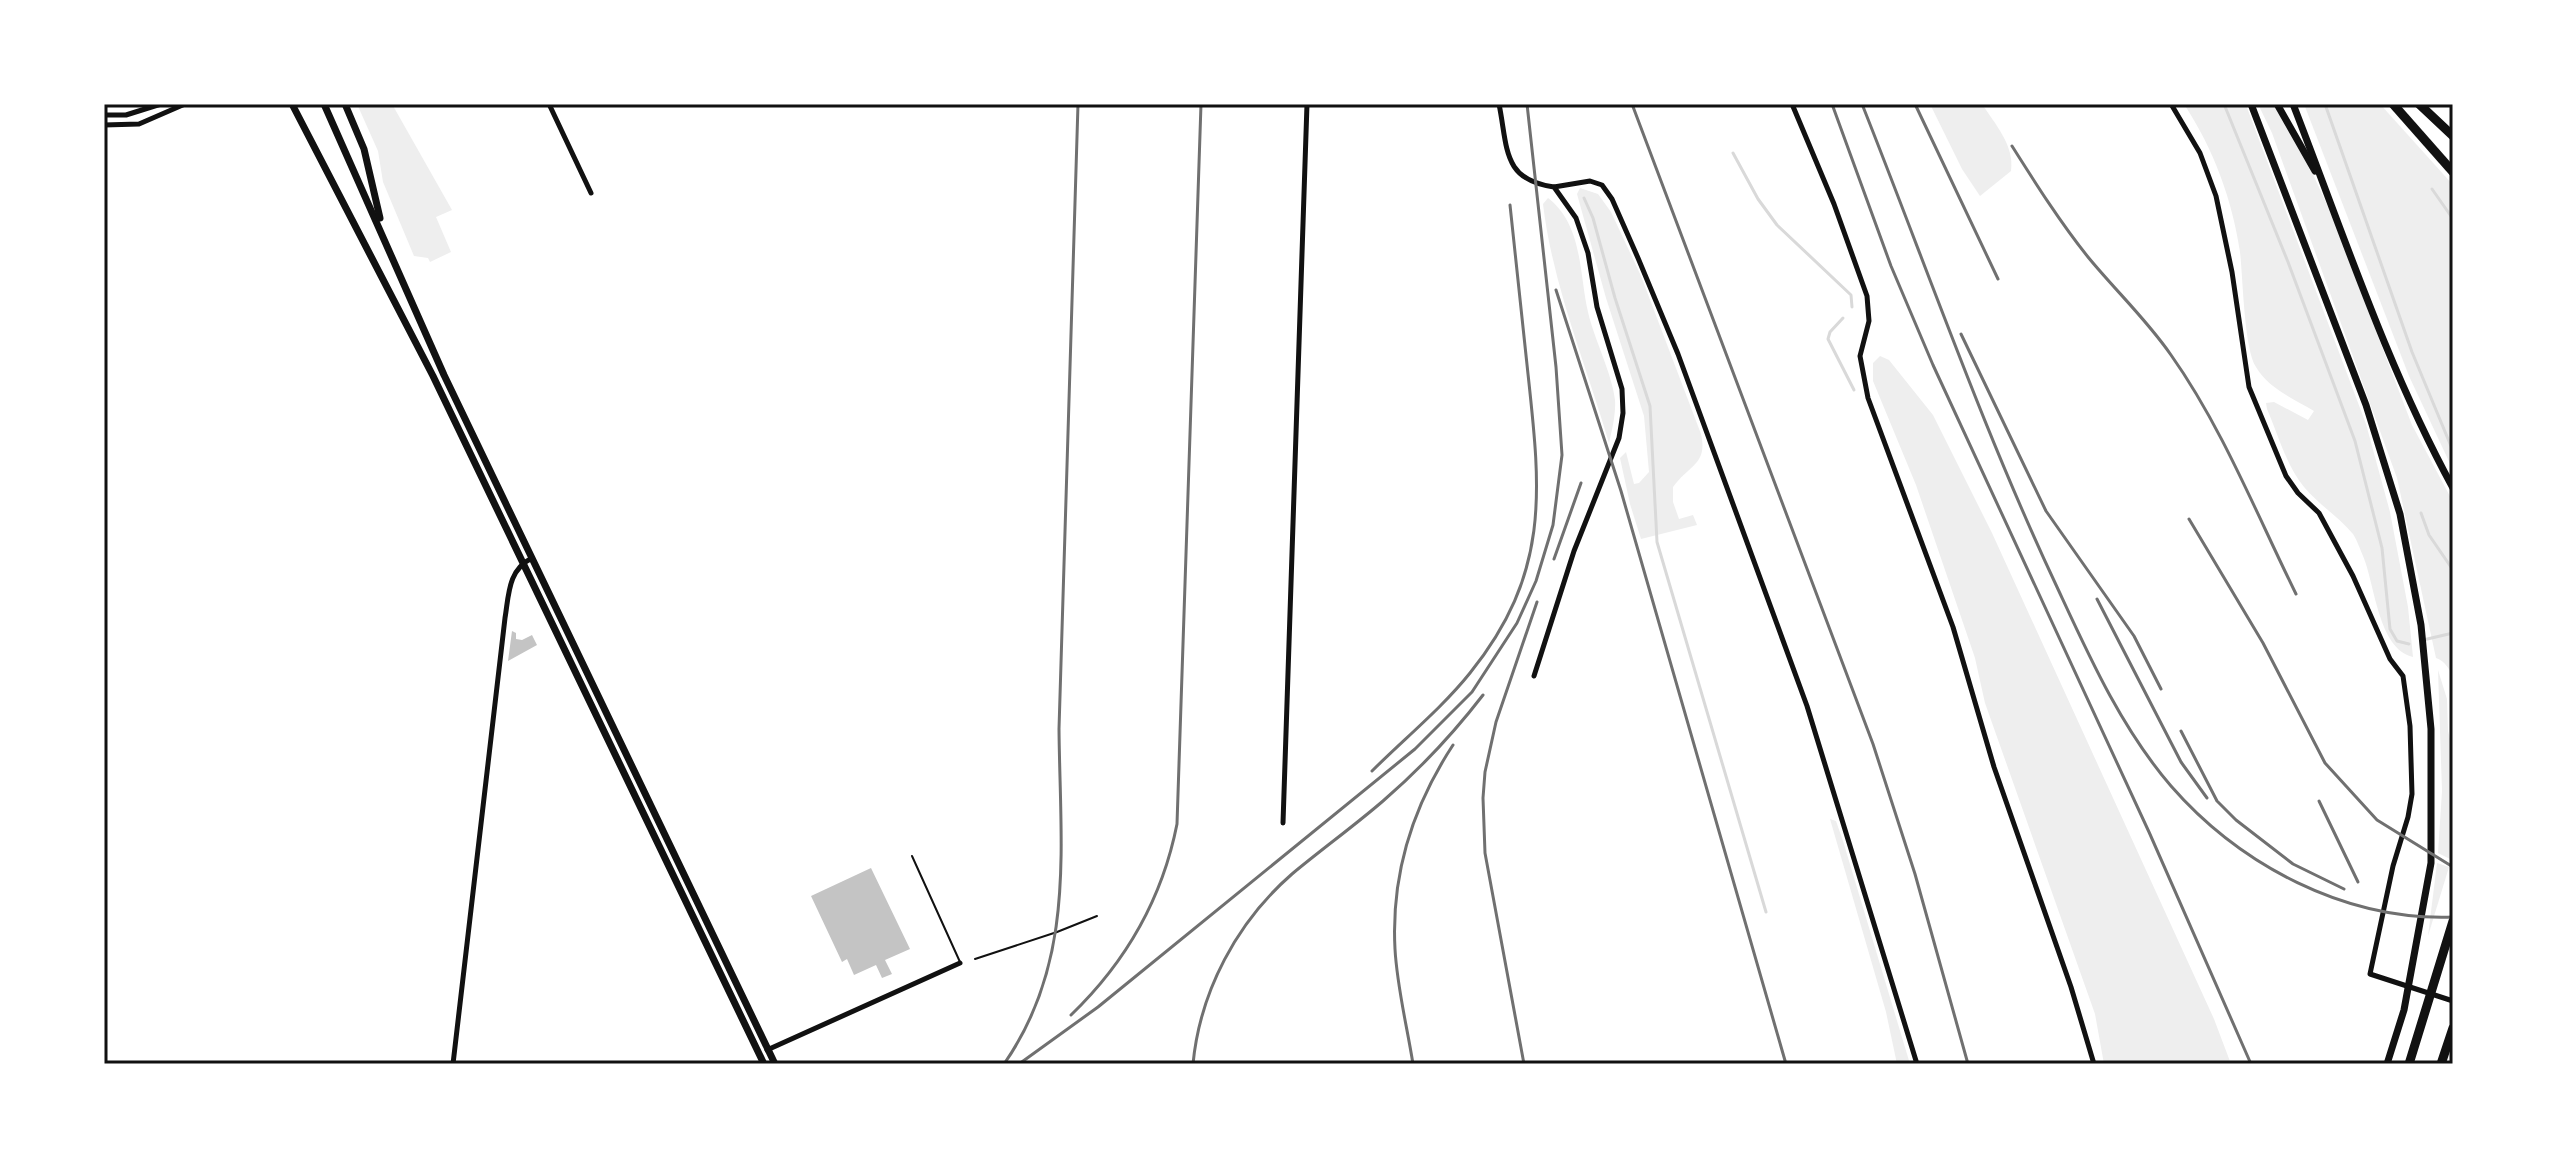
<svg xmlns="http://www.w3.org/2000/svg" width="2557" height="1168" font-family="'IBM Plex Sans',sans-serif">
<rect width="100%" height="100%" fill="#fff"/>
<g fill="#eee">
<path d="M357,104H392L452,210L436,217L451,252L430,262L428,258L414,256L383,182L378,151Z"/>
<path d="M1930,104H1982C1995,124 2015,146 2011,171L1980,196L1962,169Z"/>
<path d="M2184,104L2246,105L2366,424L2390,512L2408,607L2413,657C2378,649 2375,584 2363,556C2360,549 2357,540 2353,534C2339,517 2318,504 2304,487C2286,465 2278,434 2267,409L2266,403L2274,402L2308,420L2314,411C2294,399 2269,389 2256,367C2244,349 2243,278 2240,252C2232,199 2214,150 2184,104Z"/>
<path d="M2258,104H2274L2304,155L2329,209L2412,425L2453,502V680C2452,671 2444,660 2436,658L2397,478L2272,133Z"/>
<path d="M2304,104H2380L2453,185V470L2409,376Z"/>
<path d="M1580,188L1598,194L1611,212L1641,276L1701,434C1708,464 1689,465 1673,487V502L1679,519L1693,515L1697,525L1641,539L1630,504L1620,458L1626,452L1634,484L1639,483L1649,472L1644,416L1606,298L1577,194Z"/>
<path d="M1548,198C1583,225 1579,273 1588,312C1594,339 1612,373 1615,400C1616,413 1612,431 1609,443C1586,364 1553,287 1543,204Z"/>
<path d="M1880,356L1889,360L1933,415L1992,533L2214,1019L2231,1064H2104L2095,1014L1985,703L1975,658L1916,485L1873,381V363Z"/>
<path d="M2438,670L2447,699L2448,731L2453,750L2452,860L2438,853L2442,791Z"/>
<path d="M1830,819L1836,821L1843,841L1910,1064H1897L1886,1012Z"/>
<path d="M2437,863L2449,867L2428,936Z"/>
</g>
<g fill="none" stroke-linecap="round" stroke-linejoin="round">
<g stroke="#d9d9d9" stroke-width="3">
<path d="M2224,104L2288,262L2355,441L2382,548L2390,629L2397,641L2409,644"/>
<path d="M2325,104L2412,352L2453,451"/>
<path d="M1733,153L1758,199L1777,225L1851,295L1852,307"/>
<path d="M2432,189L2453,219"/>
<path d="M1584,198L1593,218L1615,298L1650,406L1657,542L1766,912"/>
<path d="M1843,318L1830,332L1828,339L1854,390"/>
<path d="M2421,513L2429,535L2453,570"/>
<path d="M2423,640L2453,633"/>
</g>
</g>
<g fill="#c4c4c4">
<path d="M512,631L516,633V639L522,640L532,635L537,645L508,661Z"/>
<path d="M871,868L910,949L885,960L892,974L882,978L876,965L854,975L847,959L842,962L811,896Z"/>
</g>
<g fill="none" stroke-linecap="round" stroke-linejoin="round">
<g stroke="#111" stroke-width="2">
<path d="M912,856L960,962"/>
<path d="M975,959L1057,932L1097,916"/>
</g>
<g stroke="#111" stroke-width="5">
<path d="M549,104L591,193"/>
<path d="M1499,104C1508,148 1502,180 1554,187L1576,218L1588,253L1597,307L1622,389L1623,413L1619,438L1574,551L1534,676"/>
<path d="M1792,104L1834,204L1867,296L1869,321L1860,356L1868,398L1953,627L1994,767L2071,987L2094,1064"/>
<path d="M2171,104L2200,153L2216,196L2232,272L2249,387L2286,476L2298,493L2319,513L2353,576L2390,659L2403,676L2410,726L2412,794L2408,817L2393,866L2370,974L2453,1001"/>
<path d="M104,115H126L161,104"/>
<path d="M104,125L139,124L185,104"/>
<path d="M1554,187L1590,181L1602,185L1612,199L1638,258L1678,354L1807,706L1917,1064"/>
<path d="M1283,823L1307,104"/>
<path d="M767,1050L960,963"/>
<path d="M453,1064L505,618C509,594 508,570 532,558"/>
</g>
<g stroke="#111" stroke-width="7">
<path d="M292,104L433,376L764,1064"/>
<path d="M324,104L444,375L775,1064"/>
<path d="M345,104L364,149L380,218"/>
<path d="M2251,104L2366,405L2400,514L2421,625L2431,729V863L2404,1010L2387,1064"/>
<path d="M2277,104L2315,171"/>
<path d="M2293,104C2343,233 2387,367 2453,488"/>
</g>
<g stroke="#111" stroke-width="9">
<path d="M2393,104L2453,172"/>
<path d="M2419,104L2453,136"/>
<path d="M2409,1064L2453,921"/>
<path d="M2441,1064L2453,1028"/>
</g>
<g stroke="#707070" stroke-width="3">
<path d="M1632,104L1873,744L1915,874L1968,1064"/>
<path d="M1832,104L1891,266L1933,365L2149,832L2251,1064"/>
<path d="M1862,104C1926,265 1983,430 2057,587C2089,656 2121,728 2171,786C2240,865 2345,921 2453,917"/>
<path d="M1915,104L1998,279"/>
<path d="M2012,146C2036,184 2060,222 2088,257C2115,290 2147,320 2171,355C2222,427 2257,515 2296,594"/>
<path d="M1556,290L1621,491L1786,1064"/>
<path d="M1961,334L2046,511L2134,636L2161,689"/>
<path d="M2189,519L2263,643L2325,763L2377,820L2453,867"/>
<path d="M1554,559L1581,483"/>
<path d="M2097,599L2181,762L2207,798"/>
<path d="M2181,731L2217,801L2236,820L2293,864L2344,889"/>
<path d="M1372,771C1404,739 1442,708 1470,673C1550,573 1541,493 1528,374C1522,318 1516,262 1510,205"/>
<path d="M2319,801L2358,882"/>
<path d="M1071,1015C1126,962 1162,900 1177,824L1201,104"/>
<path d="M1004,1064C1076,961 1060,847 1059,729L1078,104"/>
<path d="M1019,1064L1098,1007L1415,749L1472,692L1517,623L1536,581L1553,525L1562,455L1556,367L1527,104"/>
<path d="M1193,1064C1200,991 1237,922 1292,874C1322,849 1354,826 1383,801C1420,769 1453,734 1483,695"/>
<path d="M1413,1064C1407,1026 1397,987 1395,949C1391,875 1413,806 1453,745"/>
<path d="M1524,1064L1485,853L1483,798L1485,772L1496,722L1537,602"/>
</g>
</g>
<rect width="2557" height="1168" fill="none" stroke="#ffffff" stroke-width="212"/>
<rect x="106" y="106" width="2345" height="956" fill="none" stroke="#111" stroke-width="3"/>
</svg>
